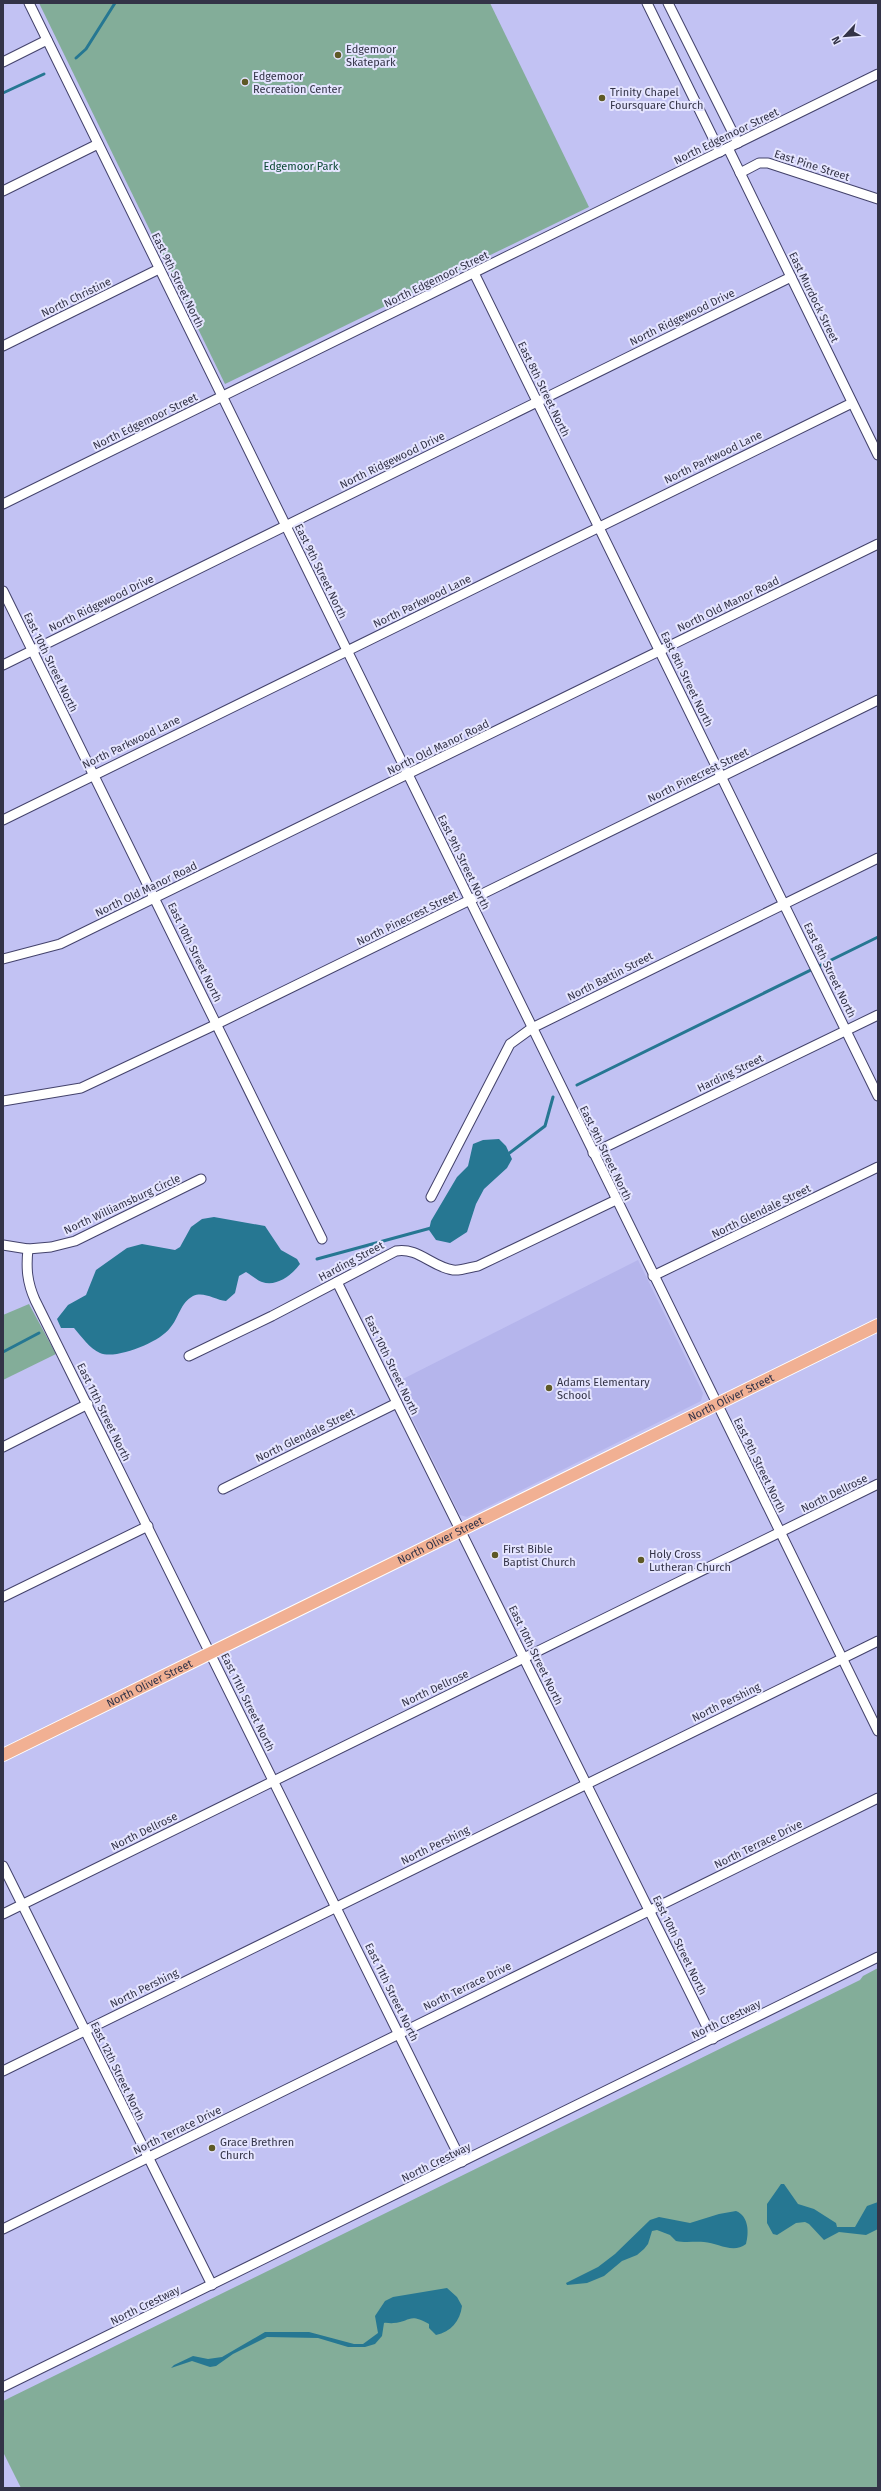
<svg xmlns="http://www.w3.org/2000/svg" width="881" height="2491" font-family="'Fira Sans',sans-serif">
<rect width="100%" height="100%" fill="#c2c2f3"/>
<path fill="#b5b5ec" d="M638,1260L703,1393L701,1401L467,1517L460,1515L395,1383Z"/>
<g fill="#83ad99">
<path d="M39,3H490L589,207L225,384Z"/>
<path d="M29,1304L56,1354L3,1380V1315Z"/>
<path d="M878,1968V2488H21L3,2452V2401L860,1980L863,1976Z"/>
</g>
<g fill="#267792">
<path d="M499,1139L506,1146L512,1159L507,1168L484,1189L476,1204L467,1232L450,1243L436,1240L429,1230L431,1221L457,1177L468,1166L473,1144L483,1140Z"/>
<path d="M214,1217L265,1226L281,1250L297,1259L300,1264C292,1275 277,1287 262,1282C257,1280 251,1275 246,1272L239,1276L235,1293L226,1301C215,1300 204,1291 193,1296C180,1303 179,1318 170,1328C160,1342 116,1360 100,1353C90,1349 81,1336 74,1328H61L57,1319L68,1305L86,1295L96,1270L127,1248L142,1244L175,1250L180,1247L191,1227L202,1219Z"/>
<path d="M781,2184H784L798,2204L814,2209L836,2223L837,2227H855L867,2206L878,2202V2229L866,2235L839,2232L824,2240L809,2224L805,2222L796,2223L777,2235L773,2234L767,2223V2204Z"/>
<path d="M736,2211C749,2216 749,2233 746,2244C733,2254 718,2243 704,2242C695,2241 686,2243 676,2241L670,2235L657,2230L652,2231L648,2244L644,2249L637,2255L622,2261L604,2276L587,2283L567,2285L566,2283L598,2267L615,2254L650,2220L659,2217L690,2223L719,2214Z"/>
<path d="M447,2288L457,2297L462,2306C460,2321 451,2332 436,2335L429,2328V2324C408,2312 411,2322 393,2323C390,2324 387,2322 384,2323L382,2336L375,2344L365,2347H348L318,2338L267,2337L233,2354L216,2366L210,2367L192,2361L171,2368L174,2365L193,2356L208,2359L222,2357L265,2332H309L354,2344H363L378,2333L375,2316L385,2301L393,2297Z"/>
</g>
<g fill="none" stroke-linecap="round" stroke-linejoin="round">
<g stroke="#267792" stroke-width="3">
<path d="M76,58L86,49L115,3"/>
<path d="M3,93L44,74"/>
<path d="M577,1085L878,937"/>
<path d="M507,1155L545,1126L553,1097"/>
<path d="M317,1259L431,1228"/>
<path d="M3,1352L39,1333"/>
</g>
<g stroke="#43426b" stroke-width="11">
<g id="minor">
<path d="M29,3L878,1731"/>
<path d="M647,3L720,152"/>
<path d="M668,3L738,143"/>
<path d="M3,62L47,40"/>
<path d="M728,148L878,455"/>
<path d="M740,173L759,163H768L878,199"/>
<path d="M3,191L98,144"/>
<path d="M474,273L878,1096"/>
<path d="M3,346L159,269"/>
<path d="M3,504L878,74"/>
<path d="M3,591L322,1239"/>
<path d="M3,665L791,277"/>
<path d="M3,820L852,403"/>
<path d="M3,959L60,944L878,544"/>
<path d="M3,1101L81,1088L217,1024L878,700"/>
<path d="M593,1153L878,1015"/>
<path d="M431,1197L510,1044L532,1028L878,858"/>
<path d="M3,1245L28,1249L51,1247L75,1241L201,1179"/>
<path d="M28,1249C26,1268 27,1282 35,1300L462,2162"/>
<path d="M653,1276L878,1167"/>
<path d="M337,1282L713,2039"/>
<path d="M189,1356L272,1316L396,1251C418,1247 432,1267 453,1270C461,1271 471,1267 478,1266L616,1200"/>
<path d="M3,1447L88,1404"/>
<path d="M223,1489L397,1403"/>
<path d="M3,1597L148,1526"/>
<path d="M3,1866L212,2285"/>
<path d="M3,1914L878,1484"/>
<path d="M3,2071L878,1641"/>
<path d="M3,2229L878,1798"/>
<path d="M3,2387L878,1957"/>
</g>
</g>
<g stroke="#fff" stroke-width="14">
<g id="major">
<path id="s1" d="M3,1755L878,1325"/>
</g>
</g>
<use href="#minor" stroke="#fff" stroke-width="9"/>
<use href="#major" stroke="#f1b093" stroke-width="12"/>
</g>
<g fill="#5e5926" stroke="#e5e5ff" stroke-width="1.5">
<circle cx="338" cy="55" r="4"/>
<circle cx="245" cy="82" r="4"/>
<circle cx="602" cy="98" r="4"/>
<circle cx="549" cy="1388" r="4"/>
<circle cx="495" cy="1555" r="4"/>
<circle cx="641" cy="1560" r="4"/>
<circle cx="212" cy="2148" r="4"/>
</g>
<g text-anchor="middle" stroke-width="4" stroke-linejoin="round" paint-order="stroke">
<g font-size="11" fill="#333347" stroke="#e5e5ff" text-anchor="start">
<text x="346" y="53">Edgemoor<tspan x="346" dy="13">Skatepark</tspan></text>
<text x="253" y="80">Edgemoor<tspan x="253" dy="13">Recreation Center</tspan></text>
<text x="610" y="96">Trinity Chapel<tspan x="610" dy="13">Foursquare Church</tspan></text>
<text x="557" y="1386">Adams Elementary<tspan x="557" dy="13">School</tspan></text>
<text x="503" y="1553">First Bible<tspan x="503" dy="13">Baptist Church</tspan></text>
<text x="649" y="1558">Holy Cross<tspan x="649" dy="13">Lutheran Church</tspan></text>
<text x="220" y="2146">Grace Brethren<tspan x="220" dy="13">Church</tspan></text>
</g>
<g font-size="11" fill="#333347" stroke="#e5e5ff">
<text transform="translate(726 136) rotate(-26)" y="4">North Edgemoor Street</text>
<text transform="translate(812 165) rotate(18)" y="4">East Pine Street</text>
<text transform="translate(436 279) rotate(-26)" y="4">North Edgemoor Street</text>
<text transform="translate(178 280) rotate(64)" y="4">East 9th Street North</text>
<text transform="translate(76 297) rotate(-26)" y="4">North Christine</text>
<text transform="translate(814 297) rotate(64)" y="4">East Murdock Street</text>
<text transform="translate(682 317) rotate(-26)" y="4">North Ridgewood Drive</text>
<text transform="translate(544 389) rotate(64)" y="4">East 8th Street North</text>
<text transform="translate(145 421) rotate(-26)" y="4">North Edgemoor Street</text>
<text transform="translate(713 457) rotate(-26)" y="4">North Parkwood Lane</text>
<text transform="translate(392 460) rotate(-26)" y="4">North Ridgewood Drive</text>
<text transform="translate(321 571) rotate(64)" y="4">East 9th Street North</text>
<text transform="translate(422 601) rotate(-26)" y="4">North Parkwood Lane</text>
<text transform="translate(101 603) rotate(-26)" y="4">North Ridgewood Drive</text>
<text transform="translate(728 604) rotate(-26)" y="4">North Old Manor Road</text>
<text transform="translate(51 662) rotate(64)" y="4">East 10th Street North</text>
<text transform="translate(687 679) rotate(64)" y="4">East 8th Street North</text>
<text transform="translate(131 742) rotate(-26)" y="4">North Parkwood Lane</text>
<text transform="translate(438 747) rotate(-26)" y="4">North Old Manor Road</text>
<text transform="translate(698 775) rotate(-26)" y="4">North Pinecrest Street</text>
<text transform="translate(464 862) rotate(64)" y="4">East 9th Street North</text>
<text transform="translate(146 889) rotate(-26)" y="4">North Old Manor Road</text>
<text transform="translate(407 918) rotate(-26)" y="4">North Pinecrest Street</text>
<text transform="translate(195 952) rotate(64)" y="4">East 10th Street North</text>
<text transform="translate(830 970) rotate(64)" y="4">East 8th Street North</text>
<text transform="translate(610 976) rotate(-27)" y="4">North Battin Street</text>
<text transform="translate(730 1073) rotate(-26)" y="4">Harding Street</text>
<text transform="translate(606 1153) rotate(64)" y="4">East 9th Street North</text>
<text transform="translate(122 1204) rotate(-25)" y="4">North Williamsburg Circle</text>
<text transform="translate(761 1211) rotate(-26)" y="4">North Glendale Street</text>
<text transform="translate(351 1261) rotate(-28)" y="4">Harding Street</text>
<text transform="translate(392 1365) rotate(64)" y="4">East 10th Street North</text>
<text dy="4" stroke="none"><textPath href="#s1" startOffset="811">North Oliver Street</textPath></text>
<text transform="translate(104 1412) rotate(64)" y="4">East 11th Street North</text>
<text transform="translate(305 1435) rotate(-26)" y="4">North Glendale Street</text>
<text transform="translate(760 1465) rotate(64)" y="4">East 9th Street North</text>
<text transform="translate(834 1493) rotate(-26)" y="4">North Dellrose</text>
<text dy="4" stroke="none"><textPath href="#s1" startOffset="487">North Oliver Street</textPath></text>
<text transform="translate(536 1655) rotate(64)" y="4">East 10th Street North</text>
<text dy="4" stroke="none"><textPath href="#s1" startOffset="163">North Oliver Street</textPath></text>
<text transform="translate(435 1688) rotate(-25)" y="4">North Dellrose</text>
<text transform="translate(248 1702) rotate(64)" y="4">East 11th Street North</text>
<text transform="translate(726 1702) rotate(-26)" y="4">North Pershing</text>
<text transform="translate(144 1831) rotate(-26)" y="4">North Dellrose</text>
<text transform="translate(758 1844) rotate(-26)" y="4">North Terrace Drive</text>
<text transform="translate(435 1845) rotate(-26)" y="4">North Pershing</text>
<text transform="translate(680 1945) rotate(64)" y="4">East 10th Street North</text>
<text transform="translate(467 1986) rotate(-26)" y="4">North Terrace Drive</text>
<text transform="translate(144 1988) rotate(-26)" y="4">North Pershing</text>
<text transform="translate(392 1992) rotate(64)" y="4">East 11th Street North</text>
<text transform="translate(726 2019) rotate(-26)" y="4">North Crestway</text>
<text transform="translate(118 2071) rotate(64)" y="4">East 12th Street North</text>
<text transform="translate(177 2130) rotate(-26)" y="4">North Terrace Drive</text>
<text transform="translate(436 2162) rotate(-26)" y="4">North Crestway</text>
<text transform="translate(145 2305) rotate(-26)" y="4">North Crestway</text>
</g>
<g font-size="11" fill="#0b4833" stroke="#e5e5ff">
<text x="301" y="170">Edgemoor Park</text>
</g>
</g>
<rect width="881" height="2491" fill="none" stroke="#333347" stroke-width="8"/>
<g transform="translate(845 36) rotate(244)" stroke="#e5e5ff" stroke-width="3" paint-order="stroke">
<path d="M0-3L7 15L0 10L-7 15Z" fill="#333347"/>
<text y="-6" font-size="11" font-weight="bold" text-anchor="middle" fill="#333347">N</text>
</g>
</svg>
